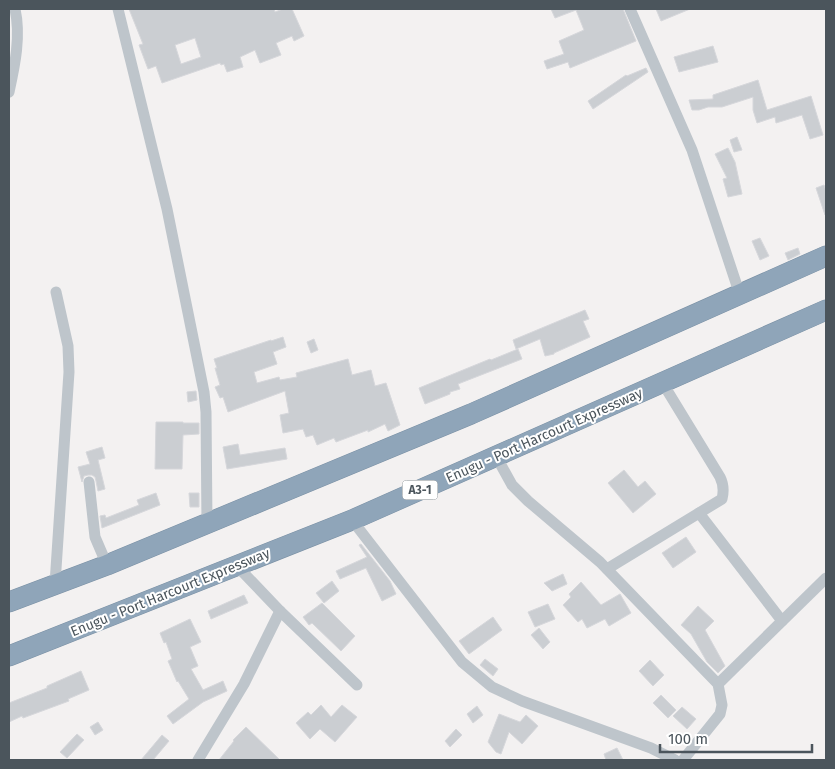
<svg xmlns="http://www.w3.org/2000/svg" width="835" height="769" font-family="'Fira Sans',sans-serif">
<rect width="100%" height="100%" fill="#f3f1f1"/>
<g fill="#cbced2" stroke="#d6d7db" fill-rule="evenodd">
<path d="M129,9H274L275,12L283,9H292L304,36L294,41L292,36L276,43L281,55L260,63L255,50L240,57L243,67L227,72L224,64L221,65L220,63L162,83L156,66L148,69L139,45L143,44ZM195,38L201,57L181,64L175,45Z"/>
<path d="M551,9H623L636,41L570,68L568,62L547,69L544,61L564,54L559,41L584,30L576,10L555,18Z"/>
<path d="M656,9H690L661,21Z"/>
<path d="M713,46L718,62L679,72L674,57Z"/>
<path d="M646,68L648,72L593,109L588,101L626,75L627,76Z"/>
<path d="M758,80L767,110L811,96L823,135L810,139L802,115L776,123L775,117L757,123L753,110V97L722,107H708L699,110H692L689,100L713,99V95Z"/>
<path d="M737,137L742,150L734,152L730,140Z"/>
<path d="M728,148L735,162L742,194L728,197L723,179L727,178L715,154Z"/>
<path d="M824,185L826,191V215H825L816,188Z"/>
<path d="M760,238L769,256L760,260L752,241Z"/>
<path d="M798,248L800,254L788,260L785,253Z"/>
<path d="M585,310L589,319L583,321L590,337L554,353V354L545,356L540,339L516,349L513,340Z"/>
<path d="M283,337L286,347L273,352L277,364L254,372L257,383L279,377L280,380L297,377L296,373L348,359L352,375L371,370L375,386L386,383L400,425L388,431L385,424L368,432V430L336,442L334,438L317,445L313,435L306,437L303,429L283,433L280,415L289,413L285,391L228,412L223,397L220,398L215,387L220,385L215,368H217L214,359L271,340V341Z"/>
<path d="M314,339L318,350L311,353L307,342Z"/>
<path d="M518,349L522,359L458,384L460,389L450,392V394L425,404L419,388L490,359L491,360Z"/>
<path d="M196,391L197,400L188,402L187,392Z"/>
<path d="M156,422H183V423H199V434L183,435L182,469H155Z"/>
<path d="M238,444L240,455L285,448L287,459L227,469L223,447Z"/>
<path d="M102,447L105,458L98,460L105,489L98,491L96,481L95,477L92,475H88L84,476L82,482L78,467L90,464L86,452Z"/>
<path d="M624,470L638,487L645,481L656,494L633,513L608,483Z"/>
<path d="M156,493L160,505L102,528L100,516L105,515L106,518L139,505L137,500Z"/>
<path d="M189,493H199V507H190Z"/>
<path d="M686,537L696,552L673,568L662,553Z"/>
<path d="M361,544L390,581L396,594L382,601L366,568L340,579L336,571L367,557L359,545Z"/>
<path d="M563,574L567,584L552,591L544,583Z"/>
<path d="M332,581L339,591L324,603L316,593Z"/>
<path d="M581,582L601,605L620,594L631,613L609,626L605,619L587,628L582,619L578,622L563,605L571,597L569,594Z"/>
<path d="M244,595L248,603L211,619L208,611Z"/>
<path d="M322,603L355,636L341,651L312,623L309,625L303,617Z"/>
<path d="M548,604L555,619L535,627L528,612Z"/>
<path d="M698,606L714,621L705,630L725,666L718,673L707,662L691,634L681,625Z"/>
<path d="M493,617L502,630L469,654L459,641Z"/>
<path d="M190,619L201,642L190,647L198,666L191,669L203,690L223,681L227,691L203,702L173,724L167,716L189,699L178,681L177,682L168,661L172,659L166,642L164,643L160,633Z"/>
<path d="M539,628L550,642L543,649L531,635Z"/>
<path d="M485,659L498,669L493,676L480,665Z"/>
<path d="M650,660L664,675L653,686L639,671Z"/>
<path d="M81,671L89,690L68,699L69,701L23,718L22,716L9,722V703L47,688V686Z"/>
<path d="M661,695L676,710L668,718L653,703Z"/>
<path d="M321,705L331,717L342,705L357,717L335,742L320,729L310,739L296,723L308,712L311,715Z"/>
<path d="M477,706L483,715L473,723L467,714Z"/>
<path d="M682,707L696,719L687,729L673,716Z"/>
<path d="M499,714L520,722L526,715L538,726L522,744L509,732L501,754L496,752L488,742Z"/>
<path d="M98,722L103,730L95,735L90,727Z"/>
<path d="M246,727L280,760H219L234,741L233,740Z"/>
<path d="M456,729L462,735L450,747L445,741Z"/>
<path d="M77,734L84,740L67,758L60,752Z"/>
<path d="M162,735L169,741L153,760H141Z"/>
<path d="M617,748L623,760H606L604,754Z"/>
</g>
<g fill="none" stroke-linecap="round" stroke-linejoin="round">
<g stroke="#7a90a4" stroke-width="21">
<g id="highway">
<path d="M9,602L107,565L471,414L826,256"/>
<path d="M9,656L352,520L826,310"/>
</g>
</g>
<g stroke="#bec5cb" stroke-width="11">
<path d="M118,9L167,209L204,392L206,412L207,524"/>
<path d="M630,9L692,150L740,295"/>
<path d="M9,92C15,65 21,36 15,9"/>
<path d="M496,456L512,485L528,501L600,562L718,684L722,705L720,714L683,760"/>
<path d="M89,482L95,537L107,565"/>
<path d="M699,513L782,621"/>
<path d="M352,520L462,662L492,687L522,701L651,748L675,760"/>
<path d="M236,565L280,611L357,685"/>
<path d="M607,569L722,499C724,491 724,485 720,477L662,382"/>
<path d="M55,584L69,372L68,346L56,292"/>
<path d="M718,684L826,578"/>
<path d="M198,760L244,684L280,611"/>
</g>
<use href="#highway" stroke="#8fa5b9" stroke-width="20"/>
</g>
<g text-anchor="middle" stroke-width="4" stroke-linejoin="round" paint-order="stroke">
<rect fill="#fff" stroke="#81888d" stroke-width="1" x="402.5" y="480.5" width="35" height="19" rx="4"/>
<g font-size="12" font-weight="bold" fill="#4b555c">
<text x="420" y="494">A3-1</text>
</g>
<g font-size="14" fill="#4b555c" stroke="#fff">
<text transform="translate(544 435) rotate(-24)" y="5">Enugu - Port Harcourt Expressway</text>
<text transform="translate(170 592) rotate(-22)" y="5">Enugu - Port Harcourt Expressway</text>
</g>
</g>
<rect width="835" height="769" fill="none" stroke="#4b555c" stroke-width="20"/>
<path d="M660 744v8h152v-8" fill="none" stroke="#4b555c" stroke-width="2.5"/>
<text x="668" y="744" font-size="15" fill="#4b555c" stroke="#ffffff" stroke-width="4" paint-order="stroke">100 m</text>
</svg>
